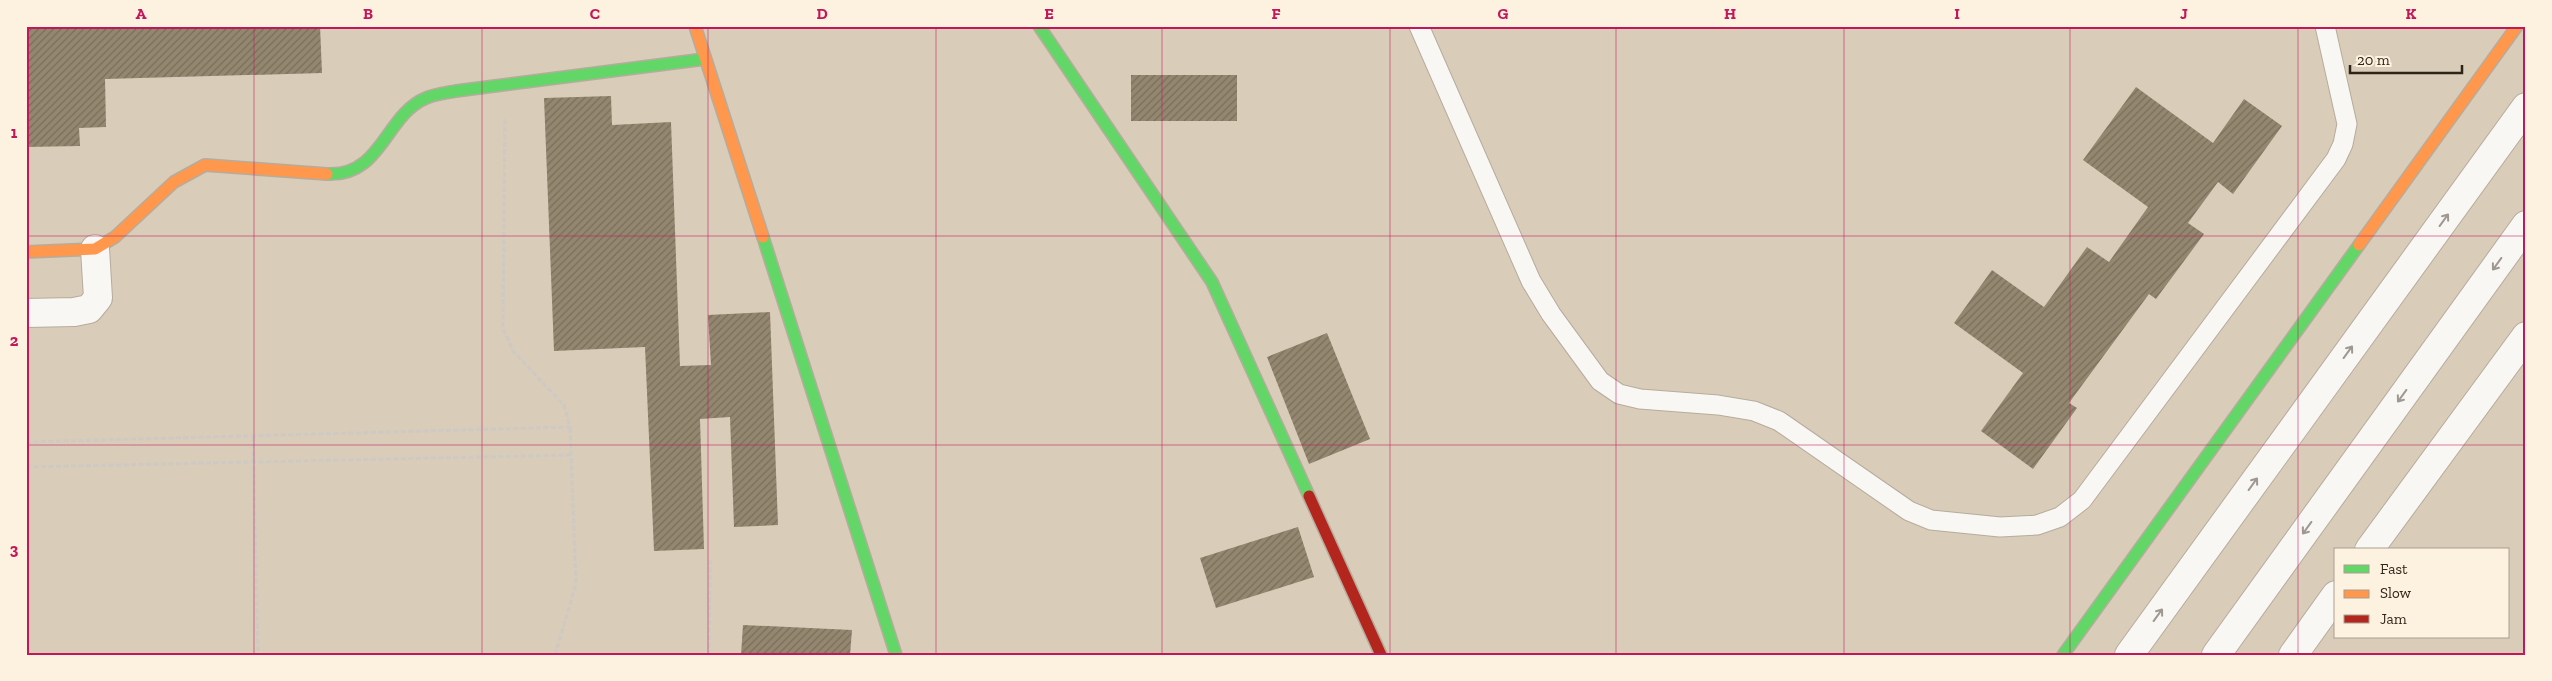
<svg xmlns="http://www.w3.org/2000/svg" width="2552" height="681" font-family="'Zilla Slab',serif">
<defs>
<pattern id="building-hatch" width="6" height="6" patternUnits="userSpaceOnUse" patternTransform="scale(1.25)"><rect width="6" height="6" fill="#948770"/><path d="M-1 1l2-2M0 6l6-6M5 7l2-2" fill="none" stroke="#796e5b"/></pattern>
</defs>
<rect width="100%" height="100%" fill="#d9ccb9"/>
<g fill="url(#building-hatch)">
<path d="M83,26H320L322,73L105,79L106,127L79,128L80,146L26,147V29Z"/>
<rect x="1131" y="75" width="106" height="46"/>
<path d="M2136,87L2213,143L2244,99L2282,126L2233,194L2218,182L2188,223L2204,234L2156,299L2149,294L2069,403L2077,408L2033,469L1981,431L2023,373L1954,323L1992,270L2044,307L2087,247L2109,262L2148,207L2083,160Z"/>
<path d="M611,96L612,125L671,122L680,366L711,365L708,315L770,312L778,525L734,527L730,417L700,419L704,549L654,551L645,347L554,351L544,98Z"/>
<path d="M1327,333L1370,439L1309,464L1267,357Z"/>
<path d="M1298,527L1314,577L1216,608L1200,558Z"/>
<path d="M743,625L852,630L850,655H741Z"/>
</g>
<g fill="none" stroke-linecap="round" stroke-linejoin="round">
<g stroke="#b6ac9d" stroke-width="21">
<path id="lane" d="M1419,26L1531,281L1551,314L1600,381L1619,394L1640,399L1718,405L1754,411L1779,421L1909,511L1931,520L2000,527L2037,525L2060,517L2082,500L2336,159L2343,144L2347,124L2325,26"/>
</g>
<g stroke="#b6ac9d" stroke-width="30">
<g id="street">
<path d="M26,313L74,312L89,309L98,298L95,249"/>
<path d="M2369,550L2526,336"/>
<path d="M2129,655L2526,107"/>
<path d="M2216,655L2526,225"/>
<path d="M2293,655L2336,595"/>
</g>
</g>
<g stroke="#b6ac9d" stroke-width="14">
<g id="fast">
<path d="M1039,26L1212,282L1309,496"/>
<path d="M327,174C382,177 385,115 426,98C435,94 446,93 456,91L705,59"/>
<path d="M763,237L896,655"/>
<path d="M2063,655L2359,245"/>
</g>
</g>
<g stroke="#b6ac9d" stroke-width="14">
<g id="slow">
<path d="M695,26L763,237"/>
<path d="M2359,245L2517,26"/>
<path d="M26,252L95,249L115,237L174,182L205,165L327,174"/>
</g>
</g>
<g stroke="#b6ac9d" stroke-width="14">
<path id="jam" d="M1309,496L1381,655"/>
</g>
<g stroke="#cdc9c3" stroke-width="3" stroke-dasharray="5 2.5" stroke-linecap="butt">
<path d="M253,436L258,655"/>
<path d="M26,442L570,427L564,405L513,351L503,328L505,118"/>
<path d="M26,467L571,455"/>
<path d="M555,655L576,584L570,427"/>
<path d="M709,655L710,560"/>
</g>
<use href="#lane" stroke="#f9f7f4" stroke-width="19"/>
<use href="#street" stroke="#f9f7f4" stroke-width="28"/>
<use href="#fast" stroke="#63d668" stroke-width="11"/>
<use href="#slow" stroke="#ff974d" stroke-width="11"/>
<use href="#jam" stroke="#b3261e" stroke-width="11"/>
</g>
<defs><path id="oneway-shaft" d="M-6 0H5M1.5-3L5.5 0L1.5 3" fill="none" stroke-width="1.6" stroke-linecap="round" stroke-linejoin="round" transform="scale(1.25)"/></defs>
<g stroke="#9e9891">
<use href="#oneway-shaft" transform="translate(2444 220) rotate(-54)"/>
<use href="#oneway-shaft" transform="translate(2497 264) rotate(126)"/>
<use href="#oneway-shaft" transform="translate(2348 352) rotate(-54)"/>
<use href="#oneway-shaft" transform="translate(2402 396) rotate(126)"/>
<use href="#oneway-shaft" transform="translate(2253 484) rotate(-54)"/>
<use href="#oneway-shaft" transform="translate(2307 528) rotate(126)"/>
<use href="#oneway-shaft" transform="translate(2158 615) rotate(-54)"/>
</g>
<path fill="none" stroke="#c2185b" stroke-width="1" stroke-opacity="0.55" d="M254,26V655M482,26V655M708,26V655M936,26V655M1162,26V655M1390,26V655M1616,26V655M1844,26V655M2070,26V655M2298,26V655M26,236H2526M26,445H2526"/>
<rect width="2552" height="681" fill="none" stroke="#fdf1e0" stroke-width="55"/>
<rect x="2334" y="548" width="175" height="90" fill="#fdf1e0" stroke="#aa9f90"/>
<rect x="2344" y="565" width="25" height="8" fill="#63d668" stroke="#aa9f90"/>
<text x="2380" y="574" font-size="15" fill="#2e2517">Fast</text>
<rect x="2344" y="590" width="25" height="8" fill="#ff974d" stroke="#aa9f90"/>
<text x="2380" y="598" font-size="15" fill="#2e2517">Slow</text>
<rect x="2344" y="615" width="25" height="8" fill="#b3261e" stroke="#aa9f90"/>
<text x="2380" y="624" font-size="15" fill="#2e2517">Jam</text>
<path d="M2350 65v8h112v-8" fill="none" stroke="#2e2517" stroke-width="2.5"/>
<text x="2357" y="65" font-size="15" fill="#2e2517" stroke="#fdf1e0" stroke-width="4" paint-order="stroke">20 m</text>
<rect x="28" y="28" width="2496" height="626" fill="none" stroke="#c2185b" stroke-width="2"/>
<g font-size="16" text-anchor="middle" font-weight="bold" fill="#c2185b">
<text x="141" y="19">A</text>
<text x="368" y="19">B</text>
<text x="595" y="19">C</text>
<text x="822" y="19">D</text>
<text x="1049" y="19">E</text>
<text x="1276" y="19">F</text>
<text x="1503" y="19">G</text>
<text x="1730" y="19">H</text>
<text x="1957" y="19">I</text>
<text x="2184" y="19">J</text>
<text x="2411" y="19">K</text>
<text x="14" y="138">1</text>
<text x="14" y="346">2</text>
<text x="14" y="555">3</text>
</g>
</svg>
